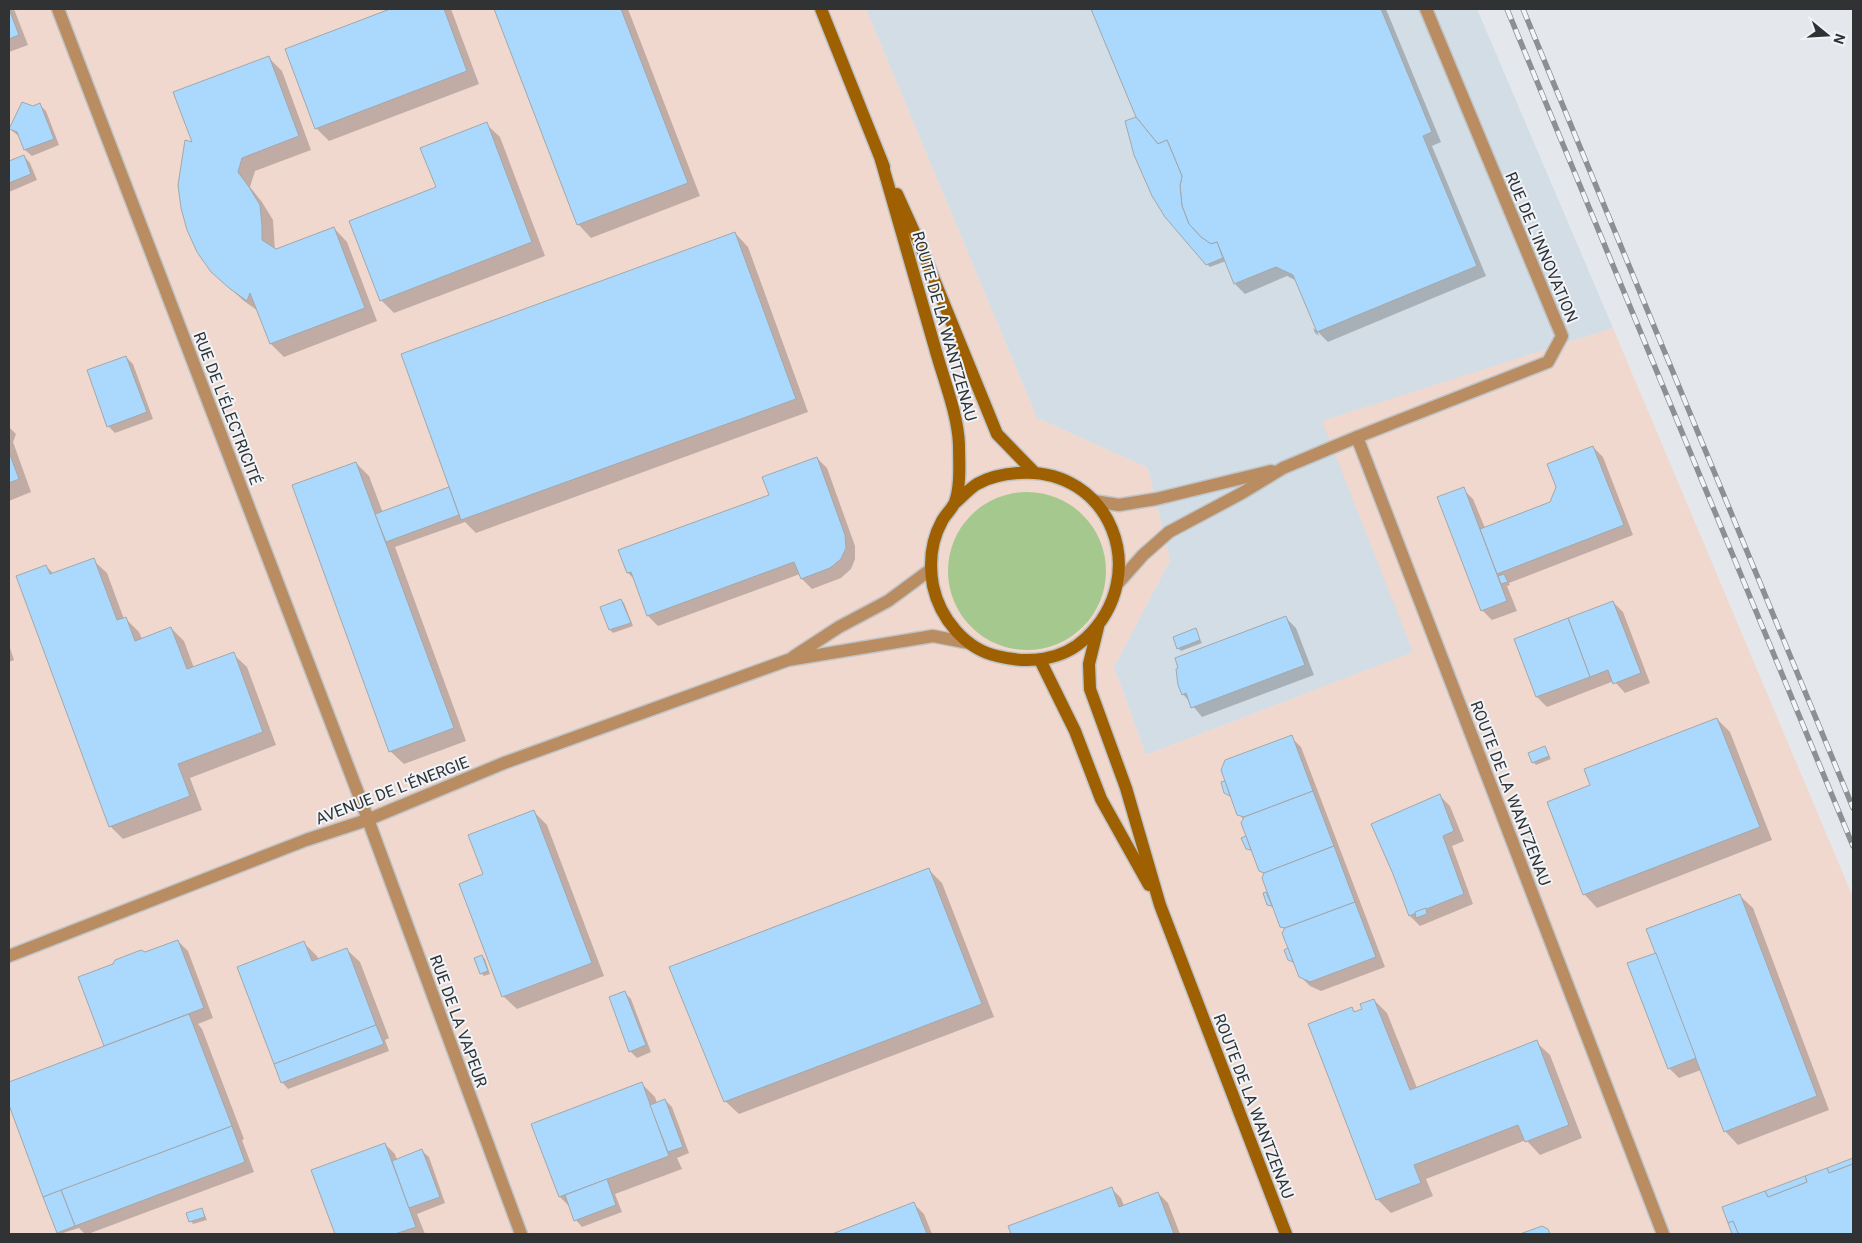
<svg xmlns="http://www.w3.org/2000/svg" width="1862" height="1243" font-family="Roboto,sans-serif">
<rect width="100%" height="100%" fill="#e4e8ec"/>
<path fill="#d2dde5" d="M866,9H1477L1613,328L1323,421L1414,652L1146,755L1114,667L1170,560L1148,468L1037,418Z"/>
<path fill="#f0d8ce" d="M9,9H866L1037,418L1148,468L1170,560L1114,667L1146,755L1413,652L1322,421L1613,328L1853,897V1234H9Z"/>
<circle fill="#a5c88f" cx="1027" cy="571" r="79"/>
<g fill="#0003">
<path d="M9,9H14L28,45L9,52Z"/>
<path d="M394,9H451L479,84L329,141L316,128L286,50Z"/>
<path d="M495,9H628L700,196L591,238L578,224Z"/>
<path d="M1092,9H1386L1441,142L1432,146L1486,276L1328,342L1318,332L1297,281L1287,276L1245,294L1235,284L1226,261L1210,267L1207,264L1137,118Z"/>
<path d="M268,57L282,71L311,150L255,171L250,187L262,202L273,220L275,251L334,228L347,242L377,321L284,357L271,344L258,311L244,301L226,285L194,145Z"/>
<path d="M40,105L46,111L59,145L32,156L25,150L20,137L10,129L33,107Z"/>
<path d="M486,124L500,137L545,256L394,313L381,300L438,188Z"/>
<path d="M24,156L30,163L37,180L9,192V163Z"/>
<path d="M735,233L748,247L808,412L476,533L465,522L395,547L466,741L404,764L390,751L356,463L369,476L383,513L449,489L452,492Z"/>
<path d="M1313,328L1317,331L1319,336L1315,333Z"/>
<path d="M126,357L133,364L153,419L115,433L108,426Z"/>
<path d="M9,427L16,434L13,442L31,492L9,501Z"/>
<path d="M1593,447L1603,457L1633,535L1509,583L1510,585L1507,586L1517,611L1492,620L1482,610L1463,489L1473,499L1485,528L1550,503Z"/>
<path d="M817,458L827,468L855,546V559L851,569L841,578L812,589L802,579L800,574L658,626L648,616L636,581L628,573L771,496Z"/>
<path d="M93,560L107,573L124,619H126L139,632L142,639L171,628L184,641L194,668L233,654L247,667L276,745L190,778L202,810L123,839L110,826L46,566L54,574Z"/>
<path d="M621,600L624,603L633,626L613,633L610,630L602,608Z"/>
<path d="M1613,602L1623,612L1650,683L1625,693L1614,681L1547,707L1537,697L1516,640Z"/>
<path d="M1286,618L1296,628L1314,675L1202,717L1183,694Z"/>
<path d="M1195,630L1202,643L1181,651L1178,648Z"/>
<path d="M9,645L14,660L9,662Z"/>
<path d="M1717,719L1730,732L1772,840L1597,908L1584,894L1592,786Z"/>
<path d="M1291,737L1301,747L1385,967L1321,991L1310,986L1300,976L1295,964L1289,959L1286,950L1291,953L1285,930L1281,926L1274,908L1268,904L1266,893L1270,897L1265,875L1260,870L1253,852L1247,848V837L1244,820L1239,814L1232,797L1225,793L1222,783Z"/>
<path d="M1545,747L1551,759L1536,765L1533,762Z"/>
<path d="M1440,796L1450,806L1464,841L1452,846L1473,904L1420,926L1410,916L1394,873Z"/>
<path d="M534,812L547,825L604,976L517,1009L503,996L485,875Z"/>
<path d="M929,870L942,883L994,1017L739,1114L725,1101Z"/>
<path d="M1739,895L1753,908L1829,1110L1738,1145L1725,1131L1701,1070L1679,1078L1669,1068L1657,953Z"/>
<path d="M178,941L188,951L213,1018L198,1024L202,1029L244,1139L242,1140L254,1172L88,1234H85L79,1228L60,1234L9,1101V1083L106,1047L80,978Z"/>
<path d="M304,943L317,956L319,960L346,949L360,962L389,1038L385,1040L389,1051L288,1089L282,1082Z"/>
<path d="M482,956L485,959L490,974L484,976L481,973Z"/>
<path d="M625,993L631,999L651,1052L637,1058L630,1051Z"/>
<path d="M1374,1000L1387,1013L1417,1088L1536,1042L1550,1055L1582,1138L1540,1155L1526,1140L1426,1179L1433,1196L1391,1213L1377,1199L1352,1008L1356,1013L1364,1010Z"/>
<path d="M642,1084L655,1097L657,1103L665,1100L672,1107L689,1153L677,1158L682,1169L615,1194L622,1212L582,1227L576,1220L571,1208L560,1197L533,1125Z"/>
<path d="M385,1144L395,1154L397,1160L422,1151L429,1157L445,1203L417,1214L425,1234H336L313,1171Z"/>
<path d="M1853,1159V1234H1734L1724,1208Z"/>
<path d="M1111,1188L1121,1198L1124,1206L1158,1193L1168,1203L1180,1234H1013L1010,1227Z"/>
<path d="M914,1204L924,1214L932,1234H835Z"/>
<path d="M202,1209L207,1220L193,1224L191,1221Z"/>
</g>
<g fill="#abd9fe" stroke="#a3a7aa">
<path d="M9,9L19,35L9,39Z"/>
<path d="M390,9H444L467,71L315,129L285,49Z"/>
<path d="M494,9H621L688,183L577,225Z"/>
<path d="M1091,9H1381L1432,132L1423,136L1477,266L1317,332L1293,275L1276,267L1234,284L1217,242L1211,244L1201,237L1189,224L1182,206L1180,186L1182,176L1167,140L1158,144L1136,117Z"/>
<path d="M269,56L299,136L242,158L238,172L249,187L260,205L262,226V240L276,249L334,227L365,308L270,344L250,293L247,301L229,288L211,272L197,252L187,230L181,208L178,185L185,140L192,142L173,92Z"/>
<path d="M22,102L33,106L40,103L54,139L24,150L17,132L9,129Z"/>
<path d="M1136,117L1158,144L1167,140L1182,176L1180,186L1182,206L1189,224L1201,237L1211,244L1217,242L1223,258L1206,265L1165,217L1152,196L1134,155L1125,121Z"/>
<path d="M487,122L532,242L380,301L349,221L436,187L420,148Z"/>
<path d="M24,155L31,174L9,183V161Z"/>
<path d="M735,232L796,399L461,520L401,354Z"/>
<path d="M126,356L147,412L107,427L87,370Z"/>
<path d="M1593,446L1624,525L1497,574L1480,529L1550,502L1556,487L1547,464Z"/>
<path d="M9,452L19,479L9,483Z"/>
<path d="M817,457L845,535L846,548L841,559L830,568L801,579L794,562L647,616L631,572L627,573L618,550L769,495L762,477Z"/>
<path d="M356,462L454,728L389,752L292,485Z"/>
<path d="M449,487L459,515L386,542L375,514Z"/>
<path d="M1464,487L1507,601L1481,611L1437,497Z"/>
<path d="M94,558L117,620L126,617L135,641L171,627L187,669L234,652L263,732L178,764L190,796L109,827L16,576L46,565L50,574Z"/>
<path d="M1504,574L1508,582L1501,584L1498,576Z"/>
<path d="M621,599L631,623L609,630L600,607Z"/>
<path d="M1613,601L1641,673L1613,684L1608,670L1590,677L1568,618Z"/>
<path d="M1286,616L1305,665L1191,708L1186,693L1182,695L1178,685L1176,669L1178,668L1175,658Z"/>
<path d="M1568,618L1590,677L1536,697L1514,639Z"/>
<path d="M1196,628L1200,640L1177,649L1173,637Z"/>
<path d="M1717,718L1760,827L1583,895L1547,802L1590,785L1584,769Z"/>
<path d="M1292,735L1313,791L1244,817L1237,815L1221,770L1225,760Z"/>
<path d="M1545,746L1549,756L1532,763L1528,753Z"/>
<path d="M1225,781L1230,796L1224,793L1221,782Z"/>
<path d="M1313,791L1334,846L1264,873L1259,871L1241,823L1244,817Z"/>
<path d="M1440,794L1454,831L1443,836L1464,894L1409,916L1393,874L1371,824Z"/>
<path d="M534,810L592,963L502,997L459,884L483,874L468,835Z"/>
<path d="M1246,836L1251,850L1246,849L1241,838Z"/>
<path d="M1334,846L1355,902L1285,928L1280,927L1262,878L1264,873Z"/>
<path d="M929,868L982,1004L724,1102L669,967Z"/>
<path d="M1266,892L1272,906L1267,905L1263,893Z"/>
<path d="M1740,894L1817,1096L1724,1132L1646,929Z"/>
<path d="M1355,902L1376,957L1310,982L1299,977L1282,933L1285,928Z"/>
<path d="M1426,908L1427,914L1416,918L1415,912Z"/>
<path d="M178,940L204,1008L104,1046L78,977L113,964L115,960L141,950L145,952Z"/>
<path d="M304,941L312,961L347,948L376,1025L274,1064L237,967Z"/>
<path d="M1288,948L1293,962L1288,960L1284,950Z"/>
<path d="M1656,953L1696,1058L1668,1069L1627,963Z"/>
<path d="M482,955L488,971L480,974L474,958Z"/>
<path d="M625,991L646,1045L629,1052L609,997Z"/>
<path d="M1374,999L1410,1090L1537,1040L1569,1125L1525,1142L1518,1125L1414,1165L1421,1183L1376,1200L1308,1024L1352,1007L1354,1012L1362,1009L1360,1004Z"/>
<path d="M189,1014L232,1126L43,1197L9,1105V1082Z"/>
<path d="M376,1025L384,1044L281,1083L274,1064Z"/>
<path d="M642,1082L669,1156L559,1197L531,1124Z"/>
<path d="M665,1099L683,1147L668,1152L650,1105Z"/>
<path d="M232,1126L245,1162L75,1226L61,1190Z"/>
<path d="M385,1143L416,1227L395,1234H335L311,1170Z"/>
<path d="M422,1149L440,1197L409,1208L392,1161Z"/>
<path d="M1853,1158V1164L1829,1173L1827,1168Z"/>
<path d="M1853,1164V1234H1735L1738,1233L1733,1221L1728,1223L1722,1207L1765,1191L1768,1197L1807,1182L1805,1176L1827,1168L1829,1173Z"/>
<path d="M1805,1176L1807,1182L1768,1197L1765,1191Z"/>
<path d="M607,1179L616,1205L574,1221L565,1195Z"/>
<path d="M1112,1187L1119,1207L1158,1192L1174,1234H1011L1008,1226Z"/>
<path d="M61,1190L75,1226L57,1233L43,1197Z"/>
<path d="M914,1202L927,1234H832Z"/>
<path d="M202,1208L205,1217L189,1222L186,1213Z"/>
<path d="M1733,1221L1738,1233L1735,1234H1732L1728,1223Z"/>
<path d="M1542,1226L1548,1229L1550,1234H1520Z"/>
</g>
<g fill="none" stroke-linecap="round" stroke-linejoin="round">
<g stroke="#c0c4c7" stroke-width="15">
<g id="minor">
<path d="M58,9L363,806L521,1234"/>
<path d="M1357,437L1548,362L1562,336L1426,9"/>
<path d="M1094,501L1119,505L1156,499L1271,471"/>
<path d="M1119,582L1143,555L1169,532L1242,493L1283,468L1357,437L1663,1234"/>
<path d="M793,657L839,627L888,601L930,570"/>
<path d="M9,956L306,840L367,820L504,763L788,660L933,636L969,643"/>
</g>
</g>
<g stroke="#c0c4c7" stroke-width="15">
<g id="secondary">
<path d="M821,9L884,167"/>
<path d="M881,160C899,223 917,285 935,348C943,378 958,414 959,445C959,462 961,485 955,502C952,509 945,515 942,521C931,541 929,564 933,586C940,618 965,649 997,656C1028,664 1062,661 1086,638C1153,575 1111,466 1018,473C1004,474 989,477 977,484C969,489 962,497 955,503"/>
<path d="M897,194L920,245L997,434L1033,471"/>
<path d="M1098,627L1089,664L1090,689L1126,788L1160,905L1286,1234"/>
<path d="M1040,660L1075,731L1101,799L1149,885"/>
</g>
</g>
<use href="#minor" stroke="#b98d61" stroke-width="12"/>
<use href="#secondary" stroke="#9f6001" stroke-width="12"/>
<g stroke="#8d9092" stroke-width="5.5">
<g id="rail">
<path d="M1507,9L1853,846"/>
<path d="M1523,9L1853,808"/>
</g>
</g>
<use href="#rail" stroke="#f1f5f9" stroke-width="4" stroke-dasharray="11" stroke-linecap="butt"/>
</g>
<g text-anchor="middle" stroke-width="4" stroke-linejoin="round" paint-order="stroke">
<g font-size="16" fill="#303233" stroke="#f1f5f9">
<text transform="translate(1542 247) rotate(67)" y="6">RUE DE L'INNOVATION</text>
<text transform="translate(945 326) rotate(74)" y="6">ROUTE DE LA WANTZENAU</text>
<text transform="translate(228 408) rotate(69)" y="6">RUE DE L'ÉLECTRICITÉ</text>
<text transform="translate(392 790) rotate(-21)" y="6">AVENUE DE L'ÉNERGIE</text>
<text transform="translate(1511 793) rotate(69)" y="6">ROUTE DE LA WANTZENAU</text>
<text transform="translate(459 1021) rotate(70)" y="6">RUE DE LA VAPEUR</text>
<text transform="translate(1254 1106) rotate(69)" y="6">ROUTE DE LA WANTZENAU</text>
</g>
</g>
<rect width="1862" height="1243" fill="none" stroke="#303233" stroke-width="20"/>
<g transform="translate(1827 35) rotate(108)" stroke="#f1f5f9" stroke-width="4" paint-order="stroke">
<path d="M0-4L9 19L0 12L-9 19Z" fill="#303233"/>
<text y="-8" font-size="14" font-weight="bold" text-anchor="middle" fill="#303233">N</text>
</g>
</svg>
